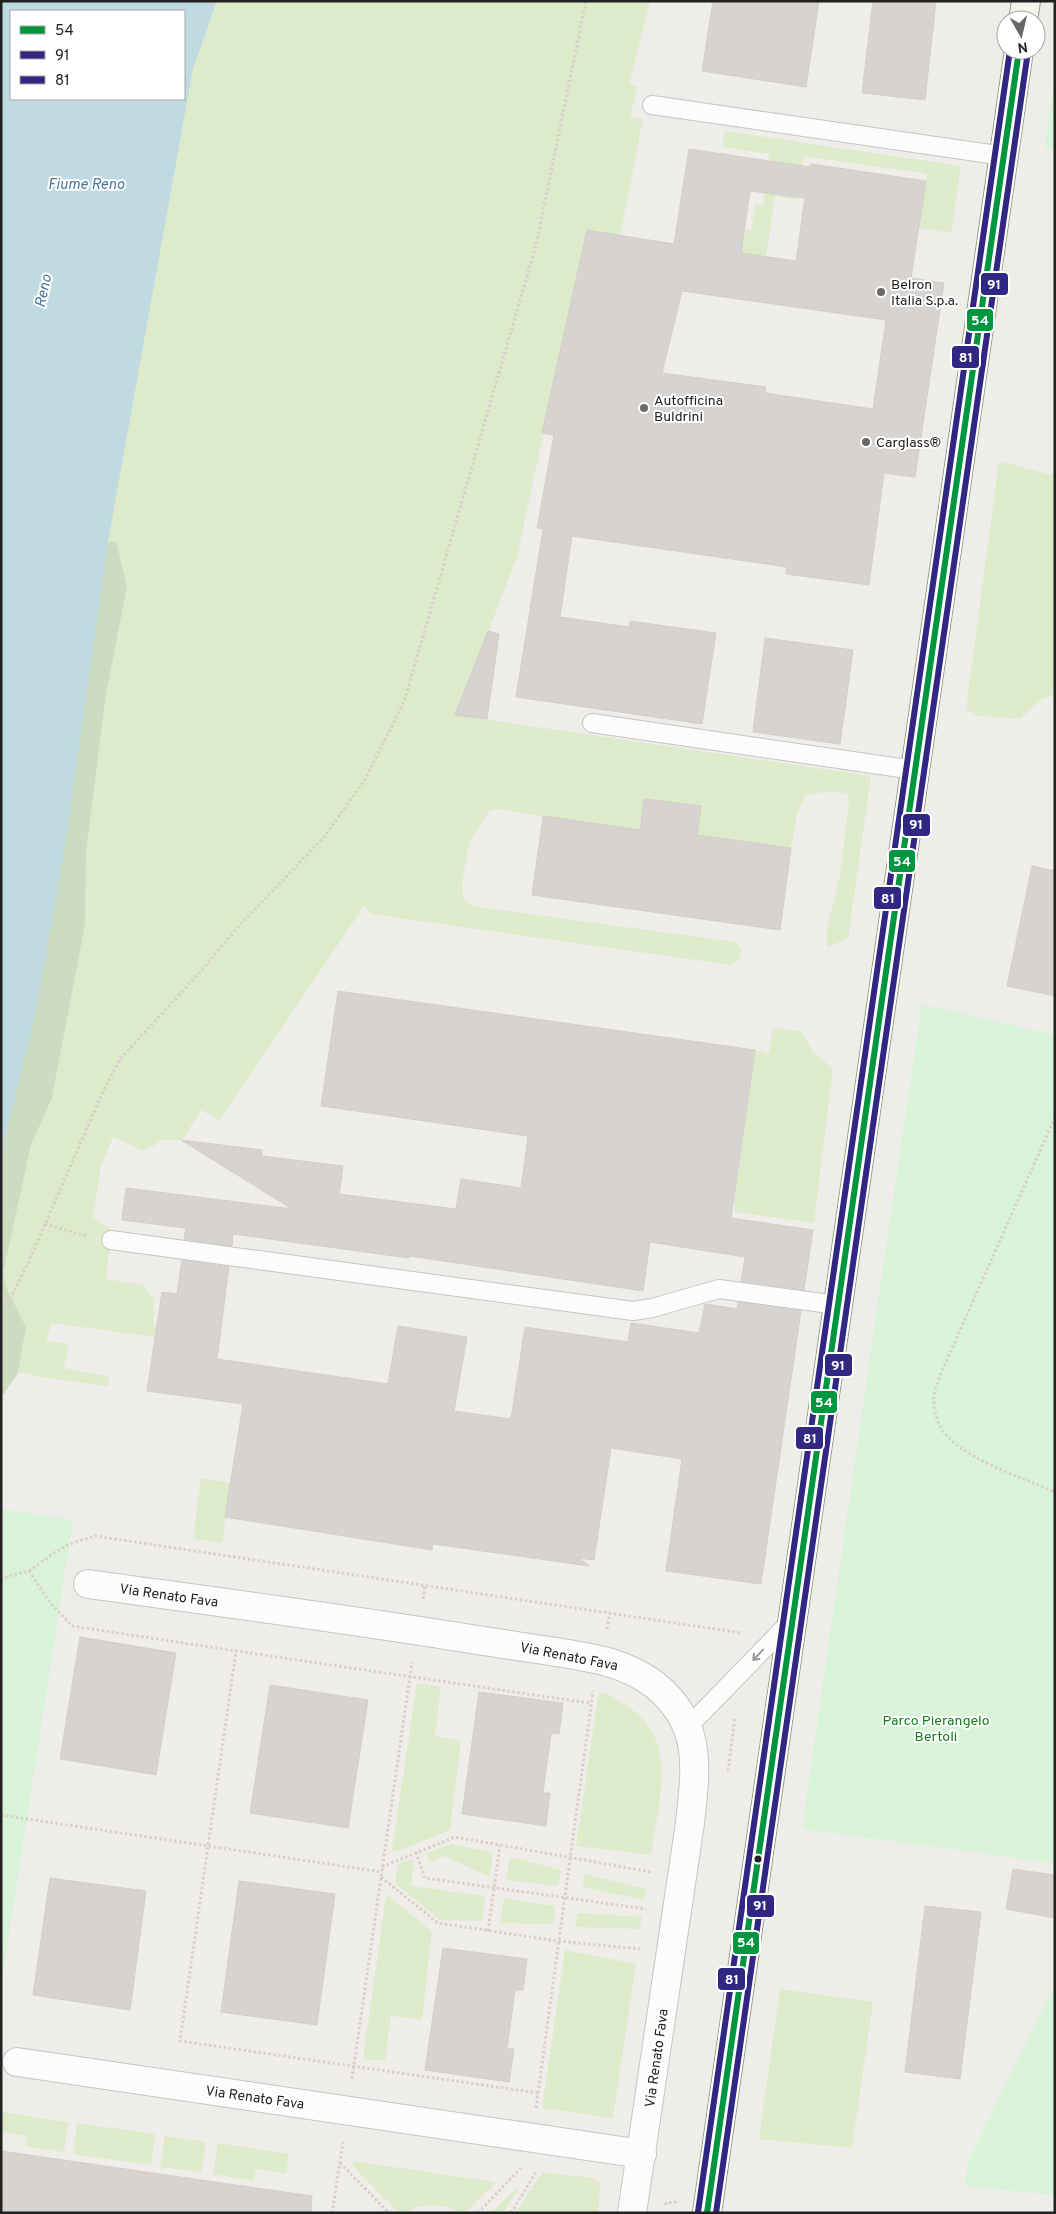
<svg xmlns="http://www.w3.org/2000/svg" width="1056" height="2214" font-family="Overpass,sans-serif">
<rect width="100%" height="100%" fill="#efedea"/>
<g fill="#ddebca">
<path d="M217,1H650L629,84L638,86L630,117L643,119L620,235L587,230L517,557L456,715L871,776L848,939L827,947V930L840,875L849,801L847,793L825,792L806,795L797,813L791,848L697,835L700,806L644,799L639,830L497,809L489,811L469,843L462,884L463,897L472,906L735,942L741,950L739,960L731,965L371,914L364,906L219,1121L201,1110L182,1140H163L144,1151L113,1137L101,1167L93,1217L112,1230L106,1279L143,1285L154,1299L153,1325L220,1335L219,1346L52,1323L46,1340L69,1345L64,1368L109,1376L108,1386L33,1376L30,1373H18L26,1327L5,1285L3,1273L31,1145L52,1098L85,925L86,853L106,694L127,587L116,542H108L193,69Z"/>
<path d="M725,131L961,166L951,233L919,228L927,174L804,156L797,200L775,196L766,257L736,253L740,229L751,230L755,204L763,205L770,154L722,147Z"/>
<path d="M999,461L1055,476V694L1040,700L1020,719L979,716L966,709Z"/>
<path d="M777,1028L802,1032L813,1052L833,1069L814,1223L735,1212L734,1202L755,1050L769,1054L772,1031Z"/>
<path d="M201,1478L231,1483L222,1543L193,1539Z"/>
<path d="M417,1683L441,1687L435,1736L461,1741L450,1830L395,1852L392,1850Z"/>
<path d="M603,1692C684,1730 661,1782 651,1855L576,1846L598,1695Z"/>
<path d="M451,1844L493,1853L489,1877L445,1856L430,1862L426,1853Z"/>
<path d="M510,1857L561,1870L558,1886L506,1880Z"/>
<path d="M412,1859L414,1864L411,1886L485,1896L482,1921L440,1920L395,1883L398,1864Z"/>
<path d="M584,1874L646,1889L644,1900L583,1887Z"/>
<path d="M389,1896L432,1932L422,2020L391,2016L385,2061L363,2059L386,1897Z"/>
<path d="M504,1898L555,1906L553,1924L500,1923Z"/>
<path d="M578,1913L642,1917L640,1929L575,1927Z"/>
<path d="M565,1950L636,1964L613,2118L542,2108Z"/>
<path d="M780,1989L873,2002L852,2148L759,2139Z"/>
<path d="M1,2112L68,2122L64,2152L25,2146L27,2136L1,2132Z"/>
<path d="M77,2123L155,2134L151,2165L73,2154Z"/>
<path d="M165,2136L206,2142L201,2172L160,2167Z"/>
<path d="M218,2143L289,2154L286,2174L256,2169L254,2181L213,2174Z"/>
<path d="M353,2161L495,2182V2184L465,2213C449,2208 436,2202 418,2207C411,2209 406,2213 399,2213L353,2166Z"/>
<path d="M542,2172L593,2178L600,2184L598,2213H516Z"/>
<path d="M517,2188L518,2190L503,2213H491Z"/>
</g>
<path fill="#cbdcc0" d="M116,541L127,587L106,694L86,853L85,925L52,1098L31,1145L3,1273L5,1285L26,1327L18,1373L1,1398V1155L108,542Z"/>
<g fill="#d9f3d8">
<path d="M1055,76V151L1045,147Z"/>
<path d="M922,1004L1055,1035V1863L802,1829L878,1300Z"/>
<path d="M1,1509L73,1520L1,1987Z"/>
<path d="M1055,1985V2195L965,2186L968,2161Z"/>
</g>
<path fill="#bfdbe1" fill-rule="evenodd" d="M1,1H217L193,69L108,542L65,846L35,1016L1,1155ZM11,11H184V99H11Z"/>
<g fill="#d6d3d1" stroke="#d2cecb" fill-rule="evenodd">
<path d="M713,1H819L806,87L702,71Z"/>
<path d="M873,1H936L925,100L862,93Z"/>
<path d="M689,149L810,167L811,164L926,181L911,278L944,283L915,477L884,473L869,585L786,574L787,567L572,536L560,617L629,627L630,621L716,633L702,724L516,697L543,529L537,528L554,435L542,433L587,230L674,244ZM750,191L805,198L796,261L741,253ZM682,291L886,320L873,409L765,393L766,387L662,373Z"/>
<path d="M488,631L499,634L487,719L455,715Z"/>
<path d="M765,638L853,650L840,744L753,732Z"/>
<path d="M644,799L701,806L697,835L791,848L780,930L532,895L543,816L640,830Z"/>
<path d="M1032,866L1055,871V996L1007,986Z"/>
<path d="M338,991L755,1050L731,1218L813,1230L804,1290L741,1281L745,1257L650,1242L643,1291L410,1256L409,1258L233,1234L232,1246L184,1239L186,1228L122,1220L126,1188L292,1209L181,1140L262,1150L261,1156L343,1166L339,1194L456,1209L461,1179L521,1188L528,1136L321,1106Z"/>
<path d="M182,1260L229,1267L217,1359L388,1384L398,1326L467,1337L454,1411L511,1419L525,1327L628,1342L631,1323L699,1333L705,1304L737,1309L738,1302L801,1311L761,1584L666,1571L682,1459L611,1448L594,1560L579,1558L589,1566L433,1544L432,1550L225,1517L243,1404L147,1391L162,1292L177,1294Z"/>
<path d="M80,1637L176,1653L156,1775L60,1759Z"/>
<path d="M270,1685L368,1700L348,1828L250,1813Z"/>
<path d="M479,1692L563,1703L559,1734L551,1733L543,1793H550L546,1826L462,1814Z"/>
<path d="M1013,1869L1055,1875V1918L1006,1909Z"/>
<path d="M50,1878L146,1891L130,2010L33,1995Z"/>
<path d="M239,1881L335,1894L317,2025L221,2012Z"/>
<path d="M925,1906L981,1912L960,2079L905,2072Z"/>
<path d="M443,1948L527,1959L523,1990H515L507,2049H514L509,2082L425,2070Z"/>
<path d="M1,2151L312,2196L311,2213H1Z"/>
</g>
<g fill="none" stroke-linecap="round" stroke-linejoin="round">
<g stroke="#c6c5c4" stroke-width="20">
<g id="service">
<path d="M652,105L1004,156"/>
<path d="M592,723L914,770"/>
<path d="M111,1240L633,1311L652,1308L719,1289L837,1305"/>
<path d="M688,1727L792,1620"/>
</g>
</g>
<g stroke="#c6c5c4" stroke-width="30">
<g id="minor">
<path d="M88,1584C218,1602 348,1619 477,1640C503,1644 530,1648 556,1652C592,1658 625,1662 655,1685C703,1724 696,1768 690,1823L632,2213"/>
<path d="M17,2062L642,2154"/>
</g>
</g>
<g stroke="#989882" stroke-width="30">
<g id="secondary">
<path d="M1023,20L1026,1"/>
<path d="M707,2213L1019,50"/>
</g>
</g>
<g stroke="#dbcdcc" stroke-width="3" stroke-dasharray="2.5 2.5" stroke-linecap="butt">
<path d="M1055,1117L941,1373C939,1380 935,1388 934,1395C933,1407 937,1426 946,1435C971,1462 1021,1477 1055,1492"/>
<path d="M45,1224L86,1236"/>
<path d="M1,1317L28,1263L104,1089L121,1058L201,971L238,927L324,837L364,781L404,702L536,245L586,1"/>
<path d="M29,1571L55,1552L70,1544L95,1536L742,1633"/>
<path d="M1,1581L9,1576L29,1571L48,1600L72,1626L236,1651"/>
<path d="M423,1599L425,1585"/>
<path d="M607,1629L610,1613"/>
<path d="M728,1771L735,1717"/>
<path d="M1,1815L382,1872"/>
<path d="M416,1852L425,1878L646,1909"/>
<path d="M382,1867L455,1837L651,1872"/>
<path d="M381,1877L438,1923L558,1941L640,1949"/>
<path d="M488,1931L500,1845"/>
<path d="M352,2079L412,1662"/>
<path d="M538,2093L180,2041L236,1651L589,1703"/>
<path d="M536,2108L593,1691"/>
<path d="M340,2163L389,2213"/>
<path d="M666,2205V2203L676,2202V2200"/>
<path d="M332,2213L343,2142"/>
<path d="M478,2213L521,2168"/>
<path d="M511,2213L537,2171"/>
</g>
<use href="#service" stroke="#fdfcfc" stroke-width="18"/>
<use href="#minor" stroke="#fdfcfc" stroke-width="28"/>
<use href="#secondary" stroke="#f4f4ec" stroke-width="28"/>
<g stroke="#fff" stroke-width="10">
<path id="bus-1" d="M707,2213L1019,50"/>
</g>
<g stroke="#fff" stroke-width="10">
<path id="bus-2" d="M716,2213L1028,51"/>
</g>
<g stroke="#fff" stroke-width="10">
<path id="bus-3" d="M698,2212L1010,50"/>
</g>
<use href="#bus-1" stroke="#009640" stroke-width="6"/>
<use href="#bus-2" stroke="#312783" stroke-width="6"/>
<use href="#bus-3" stroke="#312783" stroke-width="6"/>
</g>
<defs><path id="oneway-shaft" d="M-6 0H5M1.5-3L5.5 0L1.5 3" fill="none" stroke-width="1.6" stroke-linecap="round" stroke-linejoin="round" transform="scale(1.25)"/></defs>
<use stroke="#9a9999" href="#oneway-shaft" transform="translate(758 1655) rotate(134)"/>
<g fill="#696867" stroke="#fff" stroke-width="2">
<circle cx="881" cy="292" r="5"/>
<circle cx="644" cy="408" r="5"/>
<circle cx="866" cy="442" r="5"/>
</g>
<circle fill="#212121" stroke="#fff" stroke-width="2" cx="758" cy="1859" r="4.5"/>
<g text-anchor="middle" stroke-width="4" stroke-linejoin="round" paint-order="stroke">
<g font-size="14" fill="#212121" stroke="#fff" text-anchor="start">
<text x="891" y="289">Belron<tspan x="891" dy="16">Italia S.p.a.</tspan></text>
<text x="654" y="405">Autofficina<tspan x="654" dy="16">Buldrini</tspan></text>
<text x="876" y="447">Carglass®</text>
</g>
<g font-size="14" fill="#212121" stroke="#fff">
<text transform="translate(169 1595) rotate(8)" y="5">Via Renato Fava</text>
<text transform="translate(569 1656) rotate(11)" y="5">Via Renato Fava</text>
<text transform="translate(656 2058) rotate(-82)" y="5">Via Renato Fava</text>
<text transform="translate(255 2097) rotate(8)" y="5">Via Renato Fava</text>
</g>
<g font-size="14" fill="#0f7e14" stroke="#fff">
<text x="936" y="1725">Parco Pierangelo<tspan x="936" dy="16">Bertoli</tspan></text>
</g>
<g font-size="15" font-style="italic" fill="#49779f" stroke="#fff">
<text x="86" y="189">Fiume Reno</text>
<text transform="translate(43 291) rotate(-78)" y="5">Reno</text>
</g>
</g>
<g stroke="#fff" stroke-width="2">
<rect x="980" y="272" width="29" height="24" rx="5" fill="#312783"/>
<rect x="966" y="308" width="28" height="24" rx="5" fill="#009640"/>
<rect x="951" y="345" width="29" height="24" rx="5" fill="#312783"/>
<rect x="902" y="813" width="29" height="24" rx="5" fill="#312783"/>
<rect x="888" y="849" width="28" height="24" rx="5" fill="#009640"/>
<rect x="873" y="886" width="29" height="24" rx="5" fill="#312783"/>
<rect x="824" y="1353" width="29" height="24" rx="5" fill="#312783"/>
<rect x="810" y="1390" width="28" height="24" rx="5" fill="#009640"/>
<rect x="795" y="1426" width="29" height="24" rx="5" fill="#312783"/>
<rect x="746" y="1894" width="29" height="24" rx="5" fill="#312783"/>
<rect x="732" y="1931" width="28" height="24" rx="5" fill="#009640"/>
<rect x="717" y="1967" width="29" height="24" rx="5" fill="#312783"/>
</g>
<g font-size="14" text-anchor="middle" font-weight="bold" fill="#fff">
<text x="994" y="289">91</text>
<text x="980" y="325">54</text>
<text x="966" y="362">81</text>
<text x="916" y="829">91</text>
<text x="902" y="866">54</text>
<text x="888" y="903">81</text>
<text x="838" y="1370">91</text>
<text x="824" y="1407">54</text>
<text x="810" y="1443">81</text>
<text x="760" y="1910">91</text>
<text x="746" y="1947">54</text>
<text x="732" y="1984">81</text>
</g>
<rect width="1056" height="2214" fill="none" stroke="#212121" stroke-width="5"/>
<rect x="10" y="10" width="175" height="90" fill="#ffffff" stroke="#a6a6a6"/>
<rect x="20" y="26" width="25" height="8" fill="#009640" stroke="#a6a6a6"/>
<text x="55" y="35" font-size="15" fill="#212121">54</text>
<rect x="20" y="51" width="25" height="8" fill="#312783" stroke="#a6a6a6"/>
<text x="55" y="60" font-size="15" fill="#212121">91</text>
<rect x="20" y="76" width="25" height="8" fill="#312783" stroke="#a6a6a6"/>
<text x="55" y="85" font-size="15" fill="#212121">81</text>
<g transform="translate(1021 35) rotate(172)"><circle r="24" fill="#ffffff" stroke="#a6a6a6"/>
<path d="M0-4L9 19L0 12L-9 19Z" fill="#696867"/>
<text y="-8" font-size="14" font-weight="bold" text-anchor="middle" fill="#212121">N</text>
</g>
</svg>
